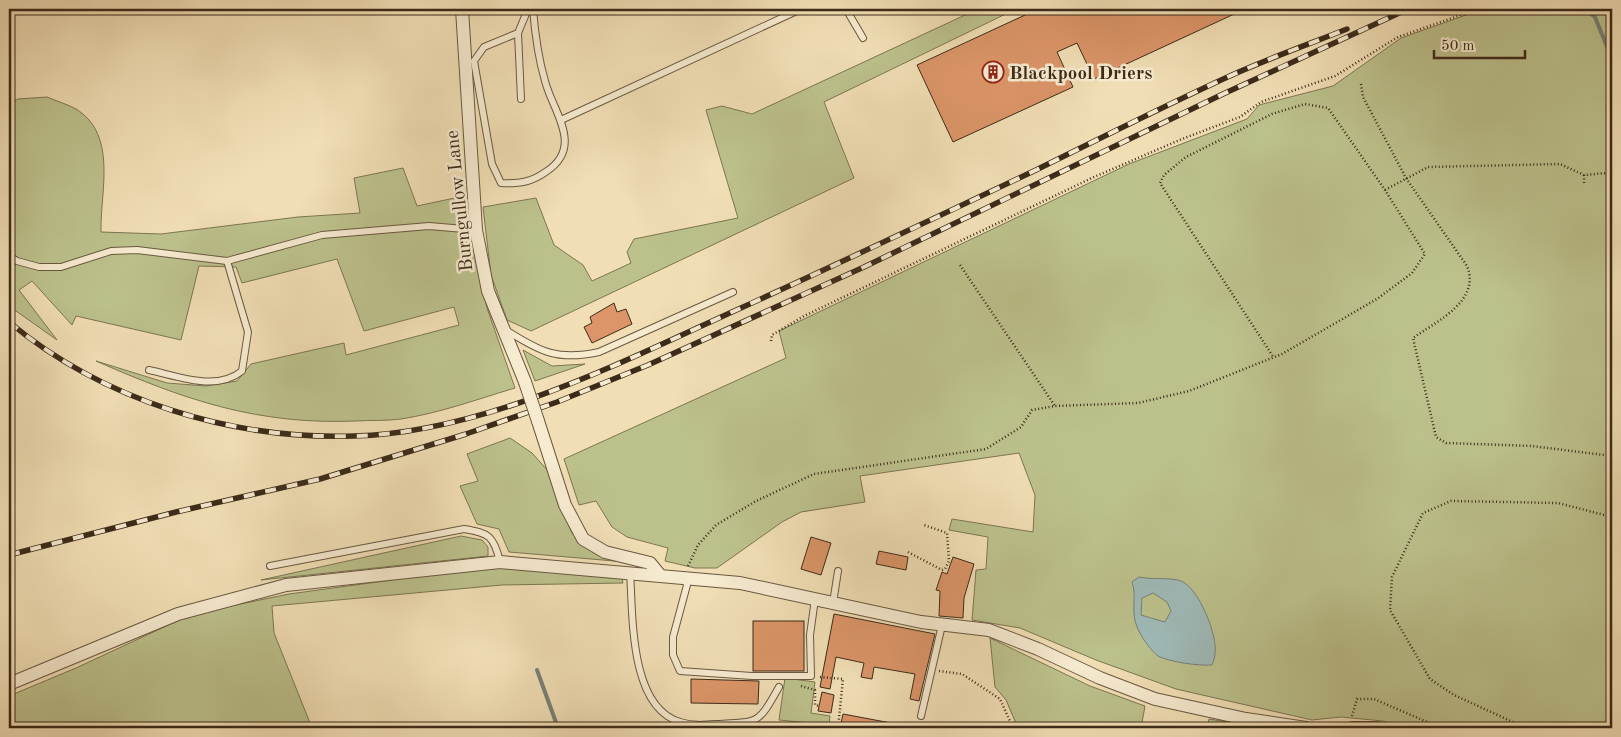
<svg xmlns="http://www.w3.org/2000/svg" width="1621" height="737" font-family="'Old Standard TT',serif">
<rect width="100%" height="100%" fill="#f1deb5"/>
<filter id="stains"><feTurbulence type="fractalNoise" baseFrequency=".004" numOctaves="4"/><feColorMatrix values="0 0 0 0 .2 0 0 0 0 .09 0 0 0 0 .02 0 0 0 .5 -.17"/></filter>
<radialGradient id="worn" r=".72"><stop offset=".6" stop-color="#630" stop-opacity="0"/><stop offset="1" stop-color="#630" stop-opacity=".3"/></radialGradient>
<g fill="#bcc18c" stroke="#7c7652">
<path d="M978,9H1016L824,102L854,178L531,331L507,320L491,275L483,207L536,198L554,245L583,265L592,281L631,263L627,252L634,239L738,218L706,110L722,106L752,114Z"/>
<path d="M1483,9H1606L1612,23V728H1406L1383,721L1341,717L1312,720L1176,689L1096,660L1020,628L972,620L976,570L986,569L988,537L949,530L952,519L1033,532L1035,495L1019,453L860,476L865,502L801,512L782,522L717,568H695L665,561L668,548L627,537L612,527L596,501L579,505L564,459L786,358L779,331L1129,164L1247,119L1259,105L1333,86L1401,38Z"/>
<path d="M47,97C56,101 67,104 76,109C118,135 100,192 101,232L161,234L298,217L360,213L354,178L403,168L417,206L464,196L487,308L515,388C478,399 440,413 401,419C387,421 371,420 356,421C257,425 185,400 96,361L167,383L206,386L237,381L251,364L344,343L346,355L459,325L454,307L364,331L337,259L242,283L236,267L199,266L181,340L76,316L72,325L32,281L19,290L57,340L9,306V104L18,99Z"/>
<path d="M523,350L552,366L585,364L535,381Z"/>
<path d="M510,438L532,453L549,472L572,533L587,549L626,562L509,552L499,529L477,524L460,486L478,481L467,454Z"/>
<path d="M461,536L482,540L488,547V556L261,580Z"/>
<path d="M487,567L622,578L623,583L502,585L272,606L274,633L312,728H9V696L76,668L192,614L289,594Z"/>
<path d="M990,638L1090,686L1145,706L1141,728H1018L1006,700L995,687Z"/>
<path d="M785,678L815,682L811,713L830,716L829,725L779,720Z"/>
<path d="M1209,719L1264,728H1207Z"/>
</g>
<path fill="#9fbab8" stroke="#778178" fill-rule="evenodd" d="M1139,577C1152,580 1171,577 1181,581C1199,588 1218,636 1215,654C1215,658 1213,662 1212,665C1199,666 1169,662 1158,656C1150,650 1139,634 1136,624C1131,610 1137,595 1132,582ZM1153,593L1167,602L1171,611L1165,622L1141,615L1142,598Z"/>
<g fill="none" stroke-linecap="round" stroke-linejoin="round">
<g stroke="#778178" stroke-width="4">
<path d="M1584,9L1595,17L1612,59"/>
<path d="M537,670L558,728"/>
</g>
</g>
<g fill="#db9568" stroke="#3c2b19">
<path d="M1038,9H1245L1094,79L1077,43L1057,52L1073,87L953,142L917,65Z"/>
<path d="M614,303L617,312L626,309L632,324L592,343L584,327L592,323L590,317Z"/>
<path d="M811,537L831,543L821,575L801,569Z"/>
<path d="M879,551L908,557L906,570L876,564Z"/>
<path d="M953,557L974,564L964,598L963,618L939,616L940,591L936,590L942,572L947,574Z"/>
<path d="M834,614L935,634L919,701L910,699L915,674L874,667L872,679L861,677L864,663L836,657L830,689L820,687Z"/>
<rect x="753" y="621" width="51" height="50"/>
<path d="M691,679L759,681L758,704L691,703Z"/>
<path d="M822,692L834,695L831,713L818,711Z"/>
<path d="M843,714L891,723L890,728H840Z"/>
</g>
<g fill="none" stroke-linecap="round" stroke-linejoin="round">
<g stroke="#695840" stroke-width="8">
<g id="lane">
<path d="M846,9L863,38"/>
<path d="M518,33L484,47L474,61L492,164L501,183C520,184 532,182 547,171C584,146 553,112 545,81C538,57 535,34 533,9"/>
<path d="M521,99L518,33L528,9"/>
<path d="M561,120L801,9"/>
<path d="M9,256L17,261L39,267H61L111,251L137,250L227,261L322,235L429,226L476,230"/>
<path d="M506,330C540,352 558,361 599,352L733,292"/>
<path d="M149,370C178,376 216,392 242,371L248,332L227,261"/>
<path d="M270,566L464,529C489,533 494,536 500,562"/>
<path d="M630,572C633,614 629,707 680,722C693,726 704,725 717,724C760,722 758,724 779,687"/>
<path d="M685,577L687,585L673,637V655L680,671L752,676H811L810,635L815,599"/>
<path d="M833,603L838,571"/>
<path d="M921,716L942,625"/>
</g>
</g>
<g stroke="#695840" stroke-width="14">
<g id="street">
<path d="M462,9L476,230L488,291L525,382"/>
<path d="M538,421L565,505L583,539L605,552L650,563L659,574"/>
<path d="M9,684L178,614L286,585L500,562L740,583L921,622L989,630L1038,649L1100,678L1155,699L1246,719L1306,728"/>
<path d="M1352,728H1378"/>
</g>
</g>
<g stroke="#3c2b19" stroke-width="2.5" stroke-dasharray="1 2.5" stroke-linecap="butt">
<path d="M1361,84L1363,97L1406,178L1467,266C1481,301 1437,321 1413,338L1436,437L1446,443L1532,446L1612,456"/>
<path d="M1584,175V185"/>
<path d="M1385,190L1428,167L1560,164L1584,175L1607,173"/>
<path d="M960,265L1055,406"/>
<path d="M771,341L772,335L804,316L1094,177L1182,139L1240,117L1261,102L1335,76L1398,37L1478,9"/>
<path d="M908,552L942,570L945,569L949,561L947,533L924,525"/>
<path d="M688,566L698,545L716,525L756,501L814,474L986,449L1021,427L1032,410L1055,406L1138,403L1189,391L1282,354L1377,299L1412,273L1425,254L1385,190L1328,108L1305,104L1272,114L1186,157L1164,175L1160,183L1274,358"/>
<path d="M939,671L962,674L1000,699L1013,728"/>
<path d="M820,677L843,679L838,728"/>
<path d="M801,686L815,690V705L819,706"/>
<path d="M1352,716L1357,699H1374L1441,728"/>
<path d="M1526,728L1454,695L1430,679L1390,610L1392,577L1423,513L1451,501L1558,503L1612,517"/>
</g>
<use href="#lane" stroke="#f6eacf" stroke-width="6"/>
<use href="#street" stroke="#f6eacf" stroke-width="12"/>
<g stroke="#3c2b19" stroke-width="5.5">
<g id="rail">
<path d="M9,322C104,401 232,440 354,436C482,433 618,364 732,312C834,266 935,218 1036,170C1101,138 1166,105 1232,75C1270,58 1309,44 1347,29"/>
<path d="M9,555L176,512L320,479L466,434L557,402L648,365L864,267L1223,94L1408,9"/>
</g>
</g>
<use href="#rail" stroke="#f6eacf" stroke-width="4" stroke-dasharray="11" stroke-linecap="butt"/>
<g stroke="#695840" stroke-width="14" stroke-linecap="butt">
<path id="street-bridge" d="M525,382L538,421"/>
</g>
<use href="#street-bridge" stroke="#f6eacf" stroke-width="12"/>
</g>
<defs>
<g id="building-ring" transform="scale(1.125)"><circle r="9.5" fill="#f6eacf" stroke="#8f2418" stroke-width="1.5"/><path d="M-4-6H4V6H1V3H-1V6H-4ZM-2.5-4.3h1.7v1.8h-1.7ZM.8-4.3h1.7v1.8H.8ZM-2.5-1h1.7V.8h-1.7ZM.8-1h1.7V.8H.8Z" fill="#8f2418"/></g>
</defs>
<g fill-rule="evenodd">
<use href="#building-ring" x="993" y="72"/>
</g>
<g text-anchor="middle" stroke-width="5" stroke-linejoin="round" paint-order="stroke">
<g font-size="19" font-weight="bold" fill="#3c2b19" stroke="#f6eacf" text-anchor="start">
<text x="1009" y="79">Blackpool Driers</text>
</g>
<g font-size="19" fill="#3c2b19" stroke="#f6eacf">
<text transform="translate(458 201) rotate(-96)" y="7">Burngullow Lane</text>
</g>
</g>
<rect width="1621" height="737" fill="none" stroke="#f1deb5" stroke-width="30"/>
<rect x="10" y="10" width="1601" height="717" fill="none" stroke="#3c2b19" stroke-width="2.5"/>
<rect x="15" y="15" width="1591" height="707" fill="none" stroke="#3c2b19"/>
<path d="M1434 50v8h91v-8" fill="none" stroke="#3c2b19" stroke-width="2.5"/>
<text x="1441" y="50" font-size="15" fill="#3c2b19" stroke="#f6eacf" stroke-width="4" paint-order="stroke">50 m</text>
<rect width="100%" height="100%" filter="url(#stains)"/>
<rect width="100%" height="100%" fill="url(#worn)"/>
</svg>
